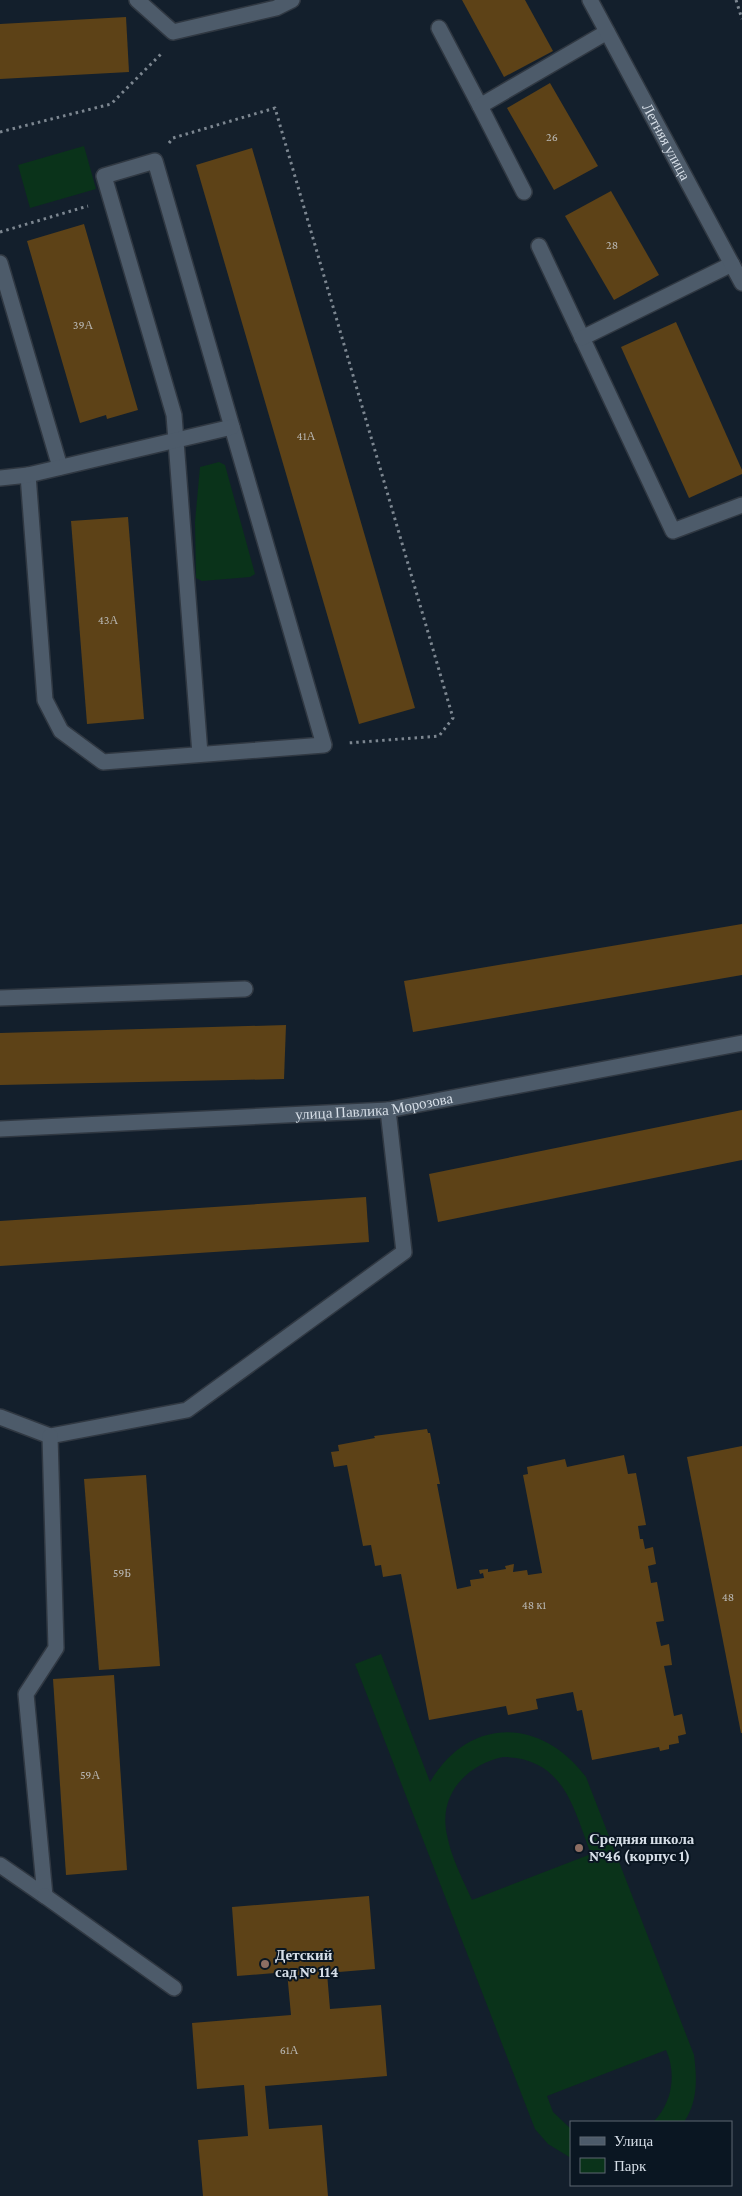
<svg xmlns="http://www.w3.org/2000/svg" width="742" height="2196" font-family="'Crimson Pro',serif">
<rect width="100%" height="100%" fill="#131f2c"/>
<g fill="#0a331a" fill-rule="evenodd">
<path d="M84,146L96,189L30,208L18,165Z"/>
<path d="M219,462L225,465L255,574L250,577L202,581L196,578L195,522L200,467Z"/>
<path d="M381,1654L430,1782C469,1716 541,1717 586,1777L694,2055C697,2078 698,2102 684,2122H653C672,2104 677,2074 666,2050L547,2096L553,2112L571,2129V2158L548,2144L535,2129L355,1664ZM503,1757C564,1758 573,1807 591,1854L472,1900C463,1880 451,1857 447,1835C438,1795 466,1765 503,1757Z"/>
</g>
<g fill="#5d4217">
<path d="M462,0H525L553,51L504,77Z"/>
<path d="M126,17L129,72L0,79V24Z"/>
<path d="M550,83L598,166L554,190L507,108Z"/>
<path d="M252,148L415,708L359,724L196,165Z"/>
<path d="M611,191L659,275L614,300L565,216Z"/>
<path d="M84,224L138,410L107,419L106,415L80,423L27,241Z"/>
<path d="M676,322L742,470V474L689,498L621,347Z"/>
<path d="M128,517L144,719L87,724L71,521Z"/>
<path d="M742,924V975L413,1032L404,981Z"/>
<path d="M286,1025L284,1079L0,1085V1033Z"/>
<path d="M742,1110V1160L438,1222L429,1174Z"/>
<path d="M366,1197L369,1242L0,1266V1221Z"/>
<path d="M427,1429L428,1433H430L440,1484H437L457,1589L471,1586L470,1580L484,1578L483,1573L480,1574L479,1570L488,1569V1572L506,1569L505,1566L514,1564L513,1572L527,1570L528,1575L542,1573L523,1475L528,1474L527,1467L565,1459L567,1467L624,1455L628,1474L636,1473L646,1525L638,1526L640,1539H643L645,1549L653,1547L656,1564L648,1566L651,1583L657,1582L664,1621L656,1622L661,1646L669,1644L672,1665L664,1666L674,1716L682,1714L686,1734L678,1736L679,1743L669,1745V1749L660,1751L659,1747L592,1760L582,1710L577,1711L573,1692L536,1699L538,1709L508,1715L506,1706L429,1720L401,1574L383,1577L381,1565L375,1566L371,1545L363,1546L347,1465L334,1467L331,1452L339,1451L338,1445L375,1438L374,1436Z"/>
<path d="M742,1446V1733H741L687,1457Z"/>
<path d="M146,1475L160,1666L99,1670L84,1479Z"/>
<path d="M114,1675L127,1870L66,1875L53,1679Z"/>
<path d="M369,1896L375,1969L327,1973L330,2009L381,2005L387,2076L265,2086L269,2129L322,2125L328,2196H203L198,2140L248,2136L244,2085L197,2089L192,2023L291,2015L287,1972L237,1976L232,1907Z"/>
</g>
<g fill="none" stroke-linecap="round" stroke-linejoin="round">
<g stroke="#303842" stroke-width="18">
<g id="lane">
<path d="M137,0L173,32L276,8L292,0"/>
<path d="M439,28L480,106"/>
<path d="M524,192L480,106L607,32"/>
<path d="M539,246L673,531L742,505"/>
<path d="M0,263L60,467"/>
<path d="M582,338L732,264"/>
<path d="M28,475L45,700L61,731L103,762L324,745L155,161L104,176L174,415L200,754"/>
<path d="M0,478L28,475L232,427"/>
<path d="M0,998L245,989"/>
<path d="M0,1417L50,1436L187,1410L404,1252L388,1110"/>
<path d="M0,1865L45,1896L26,1694L56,1648L50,1436"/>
<path d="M45,1896L174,1988"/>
</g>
</g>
<g stroke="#303842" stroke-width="18">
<g id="secondary">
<path id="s1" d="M590,0L742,283"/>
<path id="s2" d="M0,1129L388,1110L742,1043"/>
</g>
</g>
<g stroke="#7d8791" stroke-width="3" stroke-dasharray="2.5 4" stroke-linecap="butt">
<path d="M736,0L742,19"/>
<path d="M0,132L111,104L162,53"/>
<path d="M169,143L173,138L275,108L453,718L439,736L348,743"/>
<path d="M0,232L88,206"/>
</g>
<use href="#lane" stroke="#4d5b6a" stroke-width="15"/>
<use href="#secondary" stroke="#4d5b6a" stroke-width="15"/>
</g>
<g fill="#8d6e63" stroke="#0a1622" stroke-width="2">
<circle cx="579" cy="1848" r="5"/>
<circle cx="265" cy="1964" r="5"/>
</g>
<g text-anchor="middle" stroke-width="4" stroke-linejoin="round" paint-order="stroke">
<g font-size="12" fill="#b8b7b3">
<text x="552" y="141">26</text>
<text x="612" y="249">28</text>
<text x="83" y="329">39А</text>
<text x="306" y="440">41А</text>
<text x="108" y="624">43А</text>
<text x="122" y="1577">59Б</text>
<text x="728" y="1601">48</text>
<text x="534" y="1609">48 к1</text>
<text x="90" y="1779">59А</text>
<text x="289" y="2054">61А</text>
</g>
<g font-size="15" fill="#d6dee7" stroke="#0a1622">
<text dy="5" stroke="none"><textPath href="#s1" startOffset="161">Летняя улица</textPath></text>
<text dy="5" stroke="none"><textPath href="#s2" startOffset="375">улица Павлика Морозова</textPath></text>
</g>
<g font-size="15" font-weight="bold" fill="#d6dee7" stroke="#0a1622" text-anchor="start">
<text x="589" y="1844">Средняя школа<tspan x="589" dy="17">№46 (корпус 1)</tspan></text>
<text x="275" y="1960">Детский<tspan x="275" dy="17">сад № 114</tspan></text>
</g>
</g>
<rect x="570" y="2121" width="162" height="65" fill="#0a1622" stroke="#5c6671"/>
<rect x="580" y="2137" width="25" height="8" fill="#4d5b6a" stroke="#5c6671"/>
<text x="614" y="2146" font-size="15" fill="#d6dee7">Улица</text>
<rect x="580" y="2158" width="25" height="15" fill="#0a331a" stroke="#5c6671"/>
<text x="614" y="2171" font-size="15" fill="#d6dee7">Парк</text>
</svg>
